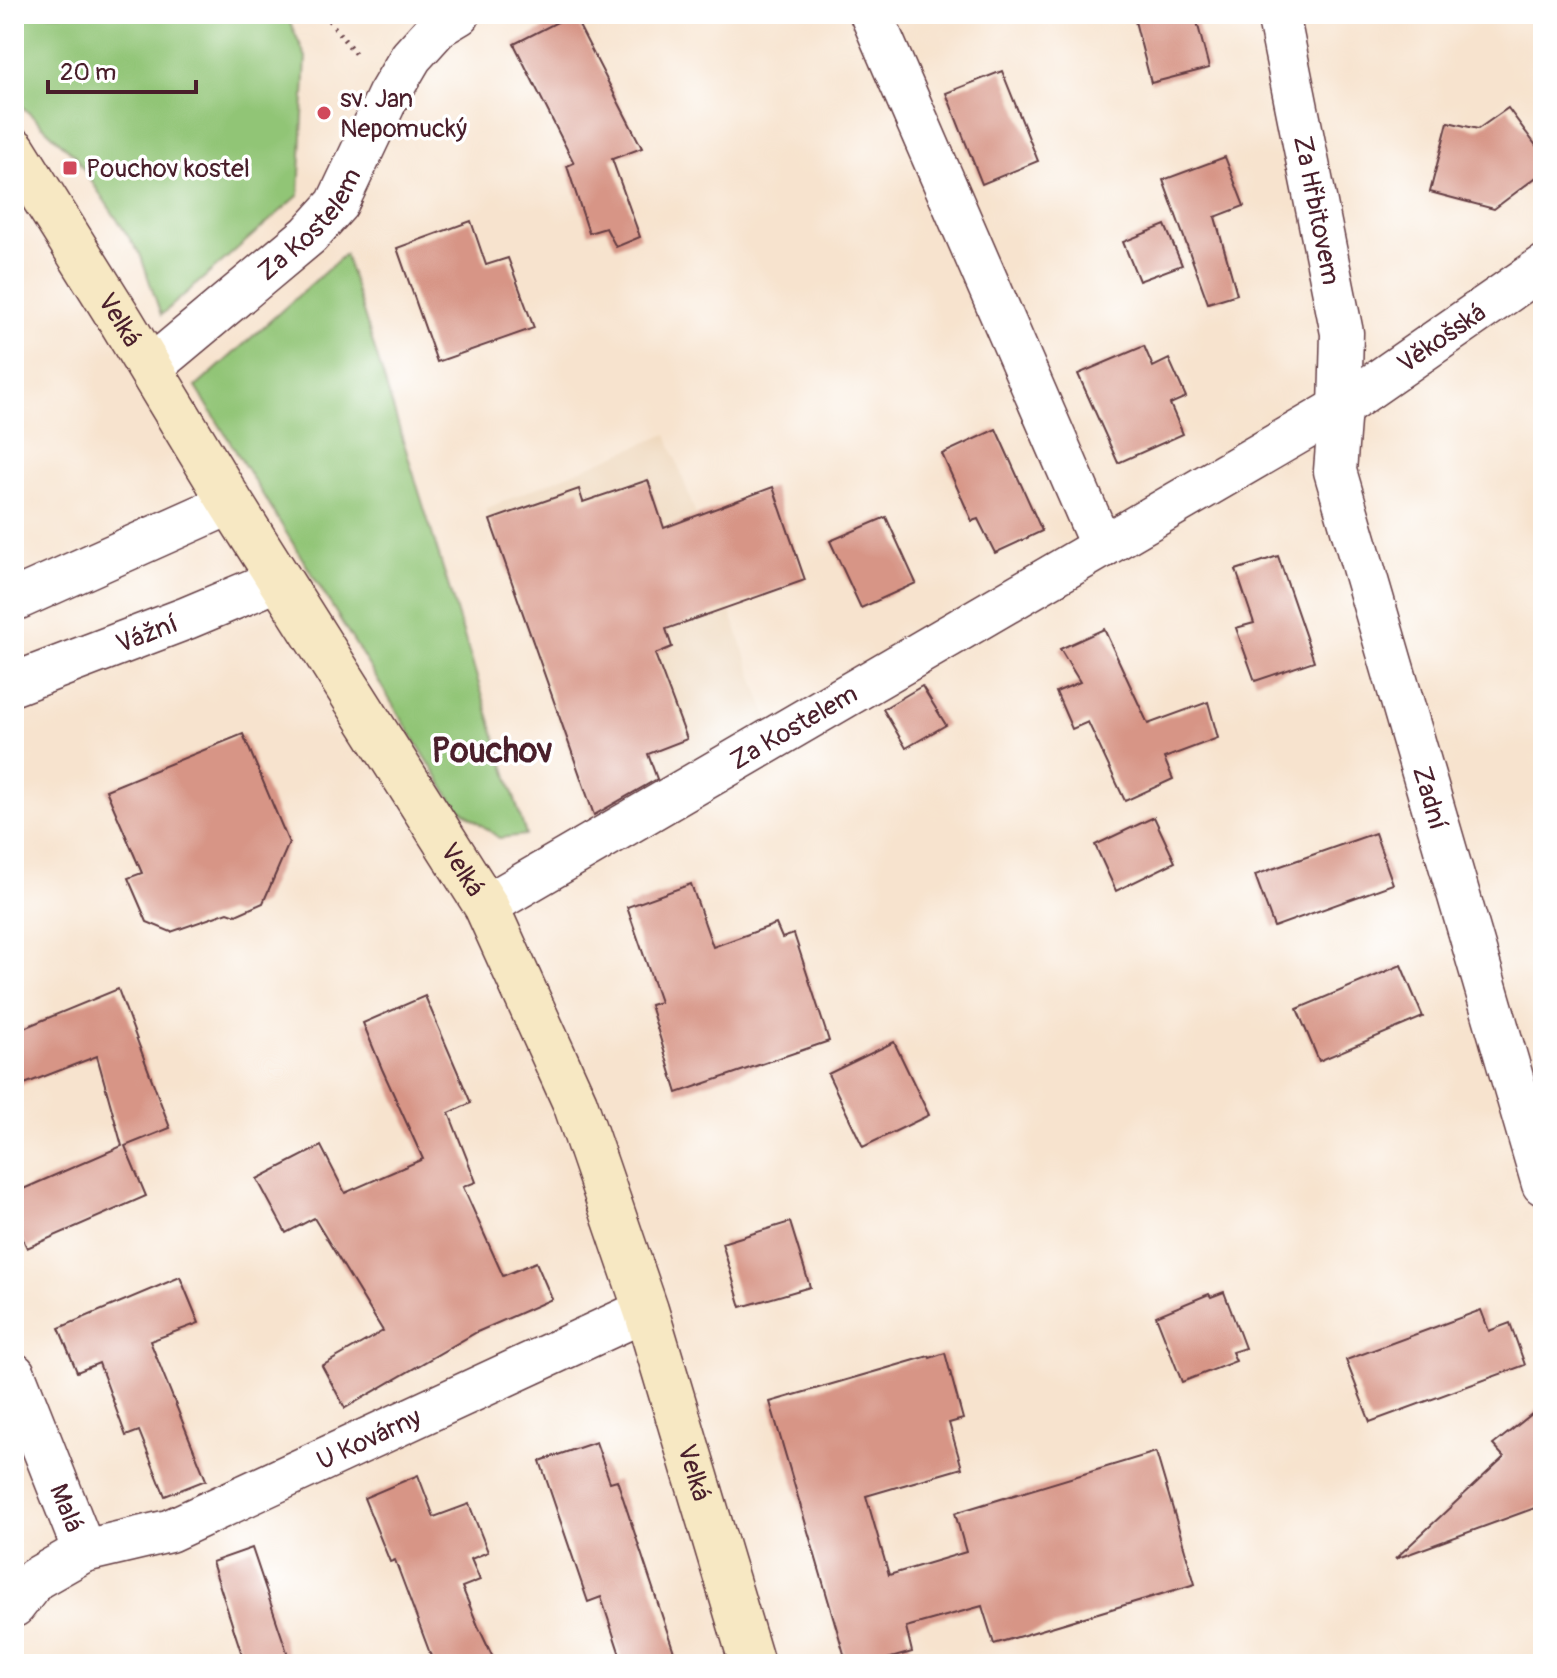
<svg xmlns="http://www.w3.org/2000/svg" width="1557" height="1678" font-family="Pangolin,sans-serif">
<rect width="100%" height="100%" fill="#fff"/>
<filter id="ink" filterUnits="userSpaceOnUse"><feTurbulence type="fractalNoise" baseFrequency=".0125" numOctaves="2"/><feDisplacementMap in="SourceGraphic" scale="16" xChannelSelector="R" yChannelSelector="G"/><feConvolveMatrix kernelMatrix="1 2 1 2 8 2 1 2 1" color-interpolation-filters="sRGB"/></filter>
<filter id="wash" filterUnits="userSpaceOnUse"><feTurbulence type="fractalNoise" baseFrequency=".006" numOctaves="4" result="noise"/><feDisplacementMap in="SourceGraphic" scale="32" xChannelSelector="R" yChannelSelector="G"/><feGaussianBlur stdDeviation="1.8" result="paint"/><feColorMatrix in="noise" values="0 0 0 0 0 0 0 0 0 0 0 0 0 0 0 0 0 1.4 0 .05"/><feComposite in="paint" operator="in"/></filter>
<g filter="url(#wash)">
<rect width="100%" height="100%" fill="#f7e3ce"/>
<path fill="#eed7bb" d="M667,434L769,721L592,820L485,509Z"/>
<g fill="#91c576" stroke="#6e7250" stroke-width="2">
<path d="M14,14H286L306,57L299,195L161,315L140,254L74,155L14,99Z"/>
<path d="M345,254L526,835L499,838L455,805L196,387Z"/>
</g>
<g id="blocks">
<g fill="#d79586">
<path d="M573,14L642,148L612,159L640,237L616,247L606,228L589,233L567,166L574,163L514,44Z"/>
<path d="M1165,14H1195L1209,68L1151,83L1135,21Z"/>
<path d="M1002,71L1038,161L982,184L946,93Z"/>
<path d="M1508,108L1543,155V172L1494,209L1430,192L1448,122L1478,129Z"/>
<path d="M1225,157L1244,206L1215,217L1237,294L1208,303L1163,180Z"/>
<path d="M471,221L486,265L508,258L534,328L437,362L397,248Z"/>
<path d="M1165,225L1182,265L1139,281L1123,242Z"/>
<path d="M1144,346L1153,367L1169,359L1186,397L1170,404L1183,434L1118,463L1078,374Z"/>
<path d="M996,429L1042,531L995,553L978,519L972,521L942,454Z"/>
<path d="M648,480L664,528L773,487L805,580L666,629L672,647L655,654L687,739L648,754L657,779L594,815L490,520L579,489L583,502Z"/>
<path d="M886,517L916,583L861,608L830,541Z"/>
<path d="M1278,556L1314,661L1255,681L1236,628L1254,623L1236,570Z"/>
<path d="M1104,629L1148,724L1208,702L1218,738L1164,758L1173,779L1125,801L1088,722L1072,729L1056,692L1080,682L1060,649Z"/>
<path d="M922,686L946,725L906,748L883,709Z"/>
<path d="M243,734L289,843L263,903L236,915L228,912L171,932L147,922L128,878L142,873L106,790Z"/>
<path d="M1154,817L1175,862L1116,891L1095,845Z"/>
<path d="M1375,833L1393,884L1274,927L1255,875Z"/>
<path d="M691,884L713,947L776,924L782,938L794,934L829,1041L677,1093L650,1005L660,1002L627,907Z"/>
<path d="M1401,965L1423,1017L1319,1061L1297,1009Z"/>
<path d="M118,989L170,1128L125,1146L146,1196L27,1248L14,1220V1193L122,1146L97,1056L14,1088V1032Z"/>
<path d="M425,996L471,1103L449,1113L476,1182L463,1187L503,1276L536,1262L552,1299L477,1332L345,1408L322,1366L383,1331L314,1218L286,1233L257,1179L321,1146L345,1193L423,1159L382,1069L363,1023Z"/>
<path d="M894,1042L929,1115L863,1147L828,1074Z"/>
<path d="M790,1222L810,1287L741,1307L722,1243Z"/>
<path d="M180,1277L199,1323L150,1341L206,1480L165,1496L139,1431L126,1436L99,1363L77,1372L59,1328Z"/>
<path d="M1224,1292L1245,1348L1232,1352L1236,1361L1182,1382L1156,1316L1209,1294L1211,1297Z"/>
<path d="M1481,1310L1489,1331L1510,1323L1525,1365L1370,1422L1346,1360Z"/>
<path d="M945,1353L963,1419L949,1423L962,1468L866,1496L889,1575L966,1552L955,1513L1156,1452L1195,1584L994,1644L982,1606L906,1627L912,1652L870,1664H847L770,1402L929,1356L930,1358Z"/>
<path d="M1543,1405V1505L1395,1559L1504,1457L1493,1445Z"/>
<path d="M596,1442L610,1482L617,1480L678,1664H623L601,1597L588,1602L540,1461Z"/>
<path d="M418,1475L434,1517L469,1504L488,1552L471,1559L480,1580L462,1587L478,1626L496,1664H434L395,1560L390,1562L364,1498Z"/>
<path d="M252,1548L291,1664H245L212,1562Z"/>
</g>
</g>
</g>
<g filter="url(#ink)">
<use href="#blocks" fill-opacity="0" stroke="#643c43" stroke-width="2"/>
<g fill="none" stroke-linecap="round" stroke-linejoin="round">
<g stroke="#643c43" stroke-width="45">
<g id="street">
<path d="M871,14L1102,547"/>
<path id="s1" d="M1278,14L1342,333L1340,408L1335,471L1543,1184"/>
<path id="s2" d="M150,368L309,235L337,204L388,96L411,57L439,26L459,14"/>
<path d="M14,600L231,503"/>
<path id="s3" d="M14,684L187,618L280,579"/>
<path id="s4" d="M486,906L1340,408L1543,267"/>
<path id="s5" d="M14,1374L84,1551"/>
<path id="s6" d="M14,1606L35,1579L84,1551L169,1531L646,1310"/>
</g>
</g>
<g stroke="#643c43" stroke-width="47">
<g id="secondary">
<path id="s7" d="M14,150L121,321L231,503L486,906L575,1103L646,1310L752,1664"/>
</g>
</g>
<path stroke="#643c43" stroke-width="5" stroke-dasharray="2 6" stroke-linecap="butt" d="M324,14L358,57"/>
<use href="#street" stroke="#fff" stroke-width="42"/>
<use href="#secondary" stroke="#f7e8c3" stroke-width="44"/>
</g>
</g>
<g fill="#d1495b" stroke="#fff" stroke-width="3">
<circle cx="324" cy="113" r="8"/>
<rect x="62" y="160" width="16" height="16" rx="4"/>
</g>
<g text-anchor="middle" stroke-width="7" stroke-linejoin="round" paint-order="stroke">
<g font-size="26" fill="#4a1f2b" stroke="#fff" text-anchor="start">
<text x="340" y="107">sv. Jan<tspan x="340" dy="30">Nepomucký</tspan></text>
<text x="86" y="177">Pouchov kostel</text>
</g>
<g font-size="26" fill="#4a1f2b" stroke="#fff">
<text dy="9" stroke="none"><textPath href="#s1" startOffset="200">Za Hřbitovem</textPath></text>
<text dy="9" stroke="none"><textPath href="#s2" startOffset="216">Za Kostelem</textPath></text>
<text dy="9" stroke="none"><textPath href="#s7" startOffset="200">Velká</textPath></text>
<text dy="9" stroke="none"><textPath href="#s4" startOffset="1112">Věkošská</textPath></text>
<text dy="9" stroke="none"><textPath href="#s3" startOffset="142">Vážní</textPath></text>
<text dy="9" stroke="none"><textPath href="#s4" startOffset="356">Za Kostelem</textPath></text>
<text dy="9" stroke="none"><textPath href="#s1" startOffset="804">Zadní</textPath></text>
<text dy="9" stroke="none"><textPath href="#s7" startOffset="848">Velká</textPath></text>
<text dy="9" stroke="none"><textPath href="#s6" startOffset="398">U Kovárny</textPath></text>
<text dy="9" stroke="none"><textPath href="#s7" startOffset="1496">Velká</textPath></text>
<text dy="9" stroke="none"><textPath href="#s5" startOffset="144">Malá</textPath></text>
</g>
<g font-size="34" font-weight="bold" fill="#4a1f2b" stroke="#fff">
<text x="492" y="762">Pouchov</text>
</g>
</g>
<rect width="1557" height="1678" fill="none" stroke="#fff" stroke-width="48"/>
<path d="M48 80v12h148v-12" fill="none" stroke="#4a1f2b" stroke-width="4"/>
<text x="60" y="80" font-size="24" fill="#4a1f2b" stroke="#ffffff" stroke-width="6" paint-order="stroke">20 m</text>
</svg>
